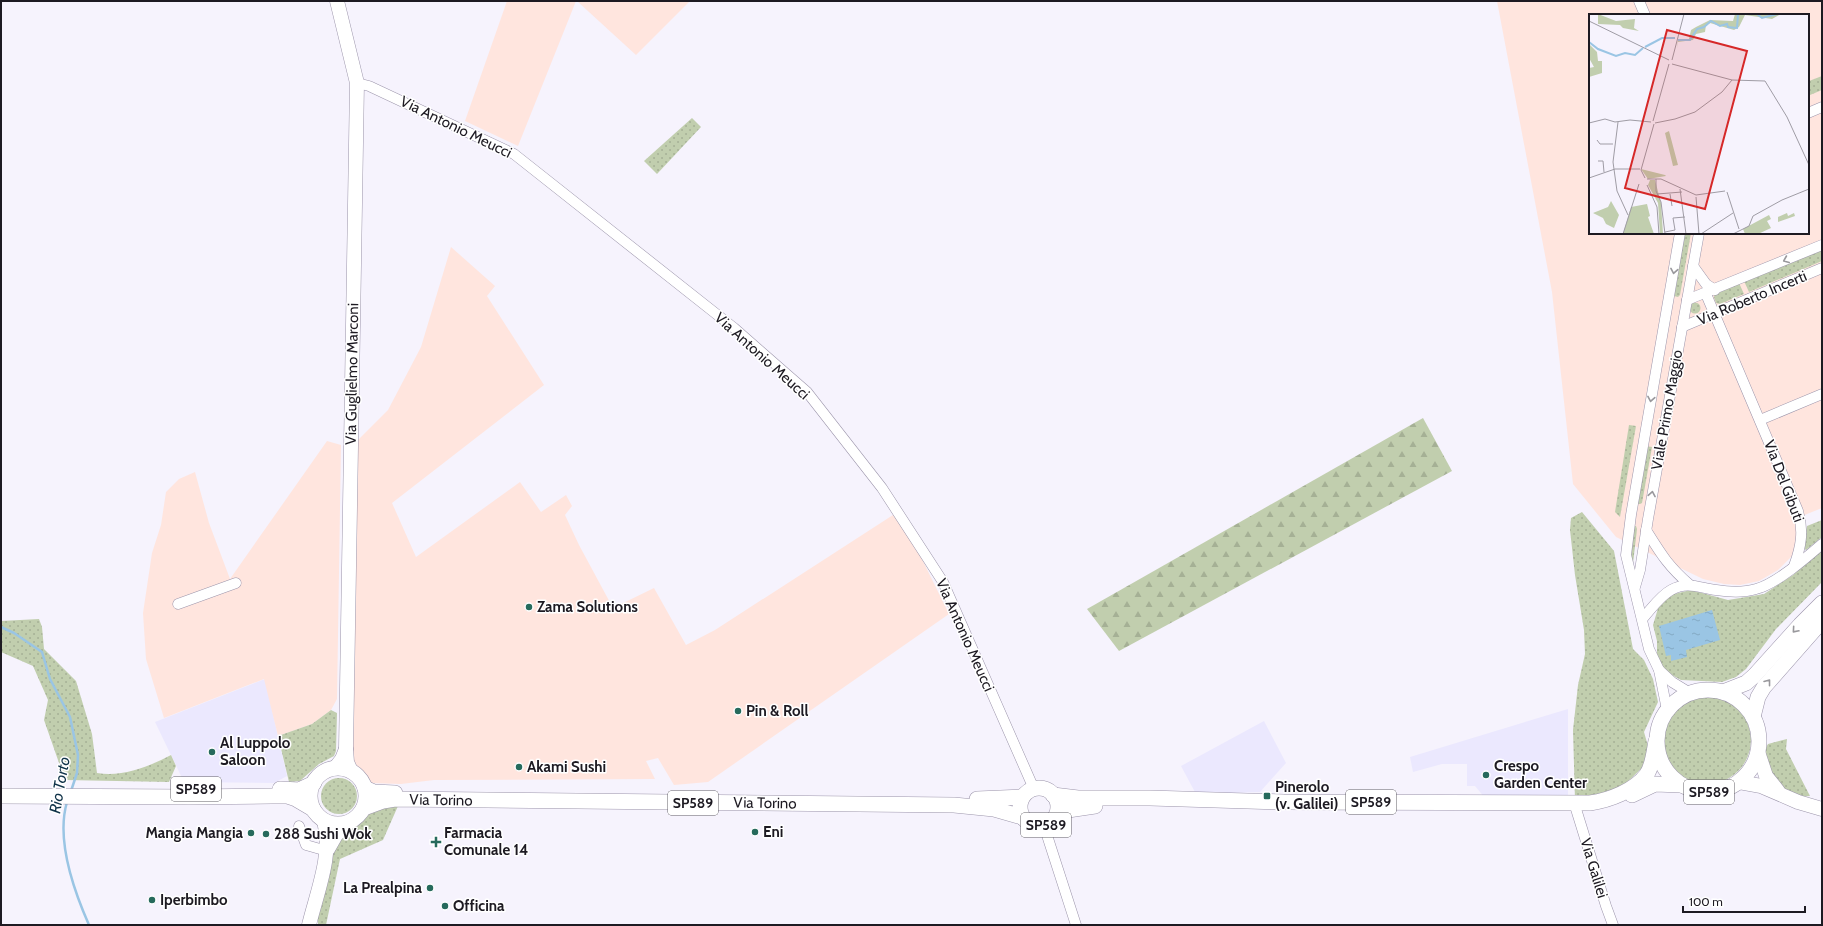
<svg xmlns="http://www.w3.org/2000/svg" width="1823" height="926" font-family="Cabin,sans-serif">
<defs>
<pattern id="grass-dots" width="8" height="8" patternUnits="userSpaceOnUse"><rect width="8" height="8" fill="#c1ceae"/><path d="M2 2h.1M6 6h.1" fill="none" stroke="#a5b095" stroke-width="1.8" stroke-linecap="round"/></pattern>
<pattern id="forest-firs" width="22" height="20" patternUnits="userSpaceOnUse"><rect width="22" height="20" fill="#c1ceae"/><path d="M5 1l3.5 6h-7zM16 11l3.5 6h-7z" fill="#a5b095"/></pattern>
<pattern id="water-ripples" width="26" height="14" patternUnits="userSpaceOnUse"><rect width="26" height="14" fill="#9ac5e4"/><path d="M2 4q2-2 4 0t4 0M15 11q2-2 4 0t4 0" fill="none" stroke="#84a9c3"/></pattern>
</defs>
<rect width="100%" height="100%" fill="#f6f3fd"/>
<g fill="#ebe8fe">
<path d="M265,679L287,776L274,783L184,782L155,722Z"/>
<path d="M1568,709V797L1485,798L1475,786H1467V764H1442L1413,772L1410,757Z"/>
<path d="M1264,721L1286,763L1260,792L1196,794L1181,766Z"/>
</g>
<g fill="#ffe5de" fill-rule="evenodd">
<path d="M507,1H576L518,146L465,121Z"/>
<path d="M577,1H690L636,55Z"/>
<path d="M1497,1H1822V508L1797,518L1799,535L1792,556L1778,570L1759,581L1740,585L1724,584L1703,579L1616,537L1573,484L1552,292ZM1590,15H1808V233H1590Z"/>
<path d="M451,247L495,286L487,296L544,385L392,503L416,557L520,482L541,512L566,495L572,506L565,515L579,545L613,608L654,588L686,645L715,630L893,515L916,547L949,614L708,782L674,785L658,758L646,761L655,779L434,780L401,784L370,783L364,774L352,763L354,444L388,410L421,347Z"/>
<path d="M327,441L341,445L337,699L331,710L312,724L278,736L264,679L164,718L146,659L143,613L152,553L161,525L166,492L179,479L195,472L209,523L230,579Z"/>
</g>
<g fill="url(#grass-dots)">
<path d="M1822,76V90L1810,95L1808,89L1809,81Z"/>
<path d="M692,118L701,127L657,174L644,161Z"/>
<path d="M1683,233H1691L1680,295L1678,297L1674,296Z"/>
<path d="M1822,249V261L1749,292L1744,281Z"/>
<path d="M1739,283L1744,294L1720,304L1716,303L1714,297L1715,293Z"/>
<circle cx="1695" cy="308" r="5.5"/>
<path d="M1629,425L1636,426L1620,517L1615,512Z"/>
<path d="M1645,446L1652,447L1642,503L1640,504H1637Z"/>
<path d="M1582,512L1614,551L1633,649L1644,660L1653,679L1658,702L1644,732L1648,746L1644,766L1621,788L1594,799L1575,800L1573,730L1578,685L1585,654L1584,630L1575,575L1570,530L1571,518Z"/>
<path d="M1822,520V537L1806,550L1803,547L1807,526Z"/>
<path d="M1634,526H1636L1637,529L1632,572L1629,556Z"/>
<path d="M1822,549V582L1776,629L1746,669L1736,677L1722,682L1681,680L1668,673L1657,658V641L1653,625L1659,605L1674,594L1691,590L1728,600L1764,594L1793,575Z"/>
<path d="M39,619L42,627L44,649L76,681L92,734L97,773C123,777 148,767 171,755L176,766L169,782L65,780L44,720L48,700L33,666L1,652V621Z"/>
<circle cx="1707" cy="740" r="44"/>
<path d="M331,710L337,713L336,751L334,756L319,764L300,781L289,782L278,736L312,724Z"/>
<path d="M1787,739L1786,749L1810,796L1798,797L1776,784L1762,754L1768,744Z"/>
<circle cx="339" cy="796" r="18"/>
<path d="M398,806L383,840L340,859L326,925H318V916L334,843L364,814L376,807Z"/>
</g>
<path fill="url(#forest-firs)" d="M1423,418L1452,471L1119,651L1087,609Z"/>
<path fill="url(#water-ripples)" d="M1712,610L1720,640L1686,650L1687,657L1671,661V655L1666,656L1659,626Z"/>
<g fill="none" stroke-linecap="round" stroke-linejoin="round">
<g stroke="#9ac5e4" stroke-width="2.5">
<path d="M1,627L14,633L42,652L50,679L70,717L78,755L77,773L71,791"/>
<path d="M67,802C56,839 74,891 89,925"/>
</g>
<g stroke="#9c95ab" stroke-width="11">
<g id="street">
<path d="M1639,1L1645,15"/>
<path d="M357,83L369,86L514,154L734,328L807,392L882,488L943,582L1034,789"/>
<path d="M1808,113L1822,107"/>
<path d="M1693,266L1706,284L1715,290"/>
<path d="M1706,294L1798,511C1804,531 1801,547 1794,566"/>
<path d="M1687,300L1822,245"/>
<path d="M1682,327L1822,268"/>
<path d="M1760,420L1822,394"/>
<path d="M1646,530C1661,554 1668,566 1690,585"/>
<path d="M1635,587L1640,570L1648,519L1699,233"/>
<path d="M178,604L236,583"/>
<path d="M1643,618C1652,608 1660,596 1671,590C1687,581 1700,588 1716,590C1729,592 1743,593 1756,589C1776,584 1806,558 1822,544"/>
<path d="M1659,670L1672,682L1690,693"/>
<path d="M1667,710L1659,670L1649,649L1626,555L1631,515L1680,233"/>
<path d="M1576,809L1606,906L1613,925"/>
<path d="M299,826L306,845L327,851"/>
<path d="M1044,826L1076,925"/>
</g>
</g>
<g stroke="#9c95ab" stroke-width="15">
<g id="secondary">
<path d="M337,1L357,83L346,749L347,762L351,771"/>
<path d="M1758,752L1766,776L1778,791"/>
<path d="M335,768L342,759L346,749"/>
<path d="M1739,782L1761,786L1798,802L1822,809"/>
<path d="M328,849L336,835L348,823"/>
<path d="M309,925C317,892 333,854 324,821"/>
</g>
</g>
<g stroke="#9c95ab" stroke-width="16">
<g id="primary">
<circle cx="1708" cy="741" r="51"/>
<path d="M1723,692L1746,683L1754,676L1800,625L1822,603"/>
<path d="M1753,717L1758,697L1764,687L1822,621"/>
<circle cx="338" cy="796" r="28"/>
<circle cx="1039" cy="807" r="19"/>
<path d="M365,788L374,792L395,793"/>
<path d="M280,789L299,790L314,783"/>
<path d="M1053,795L1078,798H1150L1284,802L1590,803C1610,800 1634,791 1647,774C1653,765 1654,751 1656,741"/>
<path d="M1632,795L1655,784L1681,785"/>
<path d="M1,796L189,797L272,796H287L296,799L313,809"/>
<path d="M977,799L1022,797"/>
<path d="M364,808L383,801L395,799L954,805L994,809L1022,817"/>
<path d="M1055,818L1068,810L1095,806"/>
</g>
</g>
<use href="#street" stroke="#fff" stroke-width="10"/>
<use href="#secondary" stroke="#fff" stroke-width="14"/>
<use href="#primary" stroke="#fff" stroke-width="15"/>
</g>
<defs><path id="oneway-chevron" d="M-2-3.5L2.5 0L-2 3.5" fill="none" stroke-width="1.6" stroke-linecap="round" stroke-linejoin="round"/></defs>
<g stroke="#99989c">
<use href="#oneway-chevron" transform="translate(1786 260) rotate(157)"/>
<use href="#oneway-chevron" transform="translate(1674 271) rotate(100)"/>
<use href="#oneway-chevron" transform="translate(1651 399) rotate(100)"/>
<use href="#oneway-chevron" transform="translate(1652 494) rotate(-80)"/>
<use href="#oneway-chevron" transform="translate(1795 630) rotate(131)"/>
<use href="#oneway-chevron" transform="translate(1768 682) rotate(-52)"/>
</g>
<g fill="#266a5c" stroke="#fff" stroke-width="1.5">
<circle cx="529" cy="607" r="4"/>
<circle cx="738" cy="711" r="4"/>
<circle cx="212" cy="752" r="4"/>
<circle cx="519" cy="767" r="4"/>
<circle cx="1486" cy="775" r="4"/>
<rect x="1263" y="792" width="8" height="8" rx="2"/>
<circle cx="755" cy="832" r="4"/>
<circle cx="251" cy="833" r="4"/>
<circle cx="266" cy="834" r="4"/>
<path d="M434 836h4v4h4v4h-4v4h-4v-4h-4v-4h4z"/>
<circle cx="430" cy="888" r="4"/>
<circle cx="152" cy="900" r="4"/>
<circle cx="445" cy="906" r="4"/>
</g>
<g text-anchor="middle" stroke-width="3" stroke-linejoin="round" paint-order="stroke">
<g fill="#fff" stroke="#615f64" stroke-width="1">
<rect x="171" y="777" width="50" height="24" rx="3"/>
<rect x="1684" y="780" width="50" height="24" rx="3"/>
<rect x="1346" y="790" width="50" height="24" rx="3"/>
<rect x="668" y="791" width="50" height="24" rx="3"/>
<rect x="1021" y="813" width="50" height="24" rx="3"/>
</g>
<g font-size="14" font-weight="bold" fill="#1d1a22">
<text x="196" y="794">SP589</text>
<text x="1709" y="797">SP589</text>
<text x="1371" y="807">SP589</text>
<text x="693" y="808">SP589</text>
<text x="1046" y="830">SP589</text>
</g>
<g font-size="15" fill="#1d1a22" stroke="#fff">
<text transform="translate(456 127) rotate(26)" y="5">Via Antonio Meucci</text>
<text transform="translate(1752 298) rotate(-23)" y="5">Via Roberto Incerti</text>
<text transform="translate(762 356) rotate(42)" y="5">Via Antonio Meucci</text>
<text transform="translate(352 374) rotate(-89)" y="5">Via Guglielmo Marconi</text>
<text transform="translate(1667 410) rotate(-80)" y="5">Viale Primo Maggio</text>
<text transform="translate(1784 481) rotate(69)" y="5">Via Del Gibuti</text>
<text transform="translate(965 635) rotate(66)" y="5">Via Antonio Meucci</text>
<text transform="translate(441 800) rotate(1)" y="5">Via Torino</text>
<text transform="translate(765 803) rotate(1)" y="5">Via Torino</text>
<text transform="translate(1594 868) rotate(73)" y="5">Via Galilei</text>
</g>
<g font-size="15" font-weight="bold" fill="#1d1a22" stroke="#fff" text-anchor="start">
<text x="537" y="612">Zama Solutions</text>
<text x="746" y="716">Pin &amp; Roll</text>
<text x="220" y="748">Al Luppolo<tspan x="220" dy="17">Saloon</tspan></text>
<text x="1494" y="771">Crespo<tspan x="1494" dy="17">Garden Center</tspan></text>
<text x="527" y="772">Akami Sushi</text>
<text x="1275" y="792">Pinerolo<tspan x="1275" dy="17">(v. Galilei)</tspan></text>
<text x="763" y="837">Eni</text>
<text x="243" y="838" text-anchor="end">Mangia Mangia</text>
<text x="444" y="838">Farmacia<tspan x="444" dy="17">Comunale 14</tspan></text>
<text x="274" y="839">288 Sushi Wok</text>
<text x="422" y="893" text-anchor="end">La Prealpina</text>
<text x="160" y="905">Iperbimbo</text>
<text x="453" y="911">Officina</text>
</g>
<g font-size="16" font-style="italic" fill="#103349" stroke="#fff">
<text transform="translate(59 785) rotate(-80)" y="6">Rio Torto</text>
</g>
</g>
<g transform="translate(1589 14)">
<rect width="220" height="220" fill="#f6f3fd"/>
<path d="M146,0H192L183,5L156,1L150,13L145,16L121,9L117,11L116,18L107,20L104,26L89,28L88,35L89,25H100L102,16L107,13L121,6L144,7ZM52,155L76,161L77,162L59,165ZM61,166H66L72,189L74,220H71L69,189L59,171Z" fill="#c1ceae"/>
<path d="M9,0L27,7L46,5L45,14L50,17L34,14L31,11L9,10ZM0,30L8,38L9,47H13V59L0,63V54L5,53L0,44ZM80,117L89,151L84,152L76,119ZM22,187L30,201L25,214L17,210L14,204L4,199L19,193ZM198,199L199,202L205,199L206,202L189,208V203ZM180,201L182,205L178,207L182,214L169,220H156L154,215Z" fill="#c1ceae"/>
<path d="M58,190L61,202L59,203L65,220H34L42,193Z" fill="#c1ceae"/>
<path fill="none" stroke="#9ac5e4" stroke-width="2" d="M168,0L173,4L188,0M89,26H101L108,15L115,13L122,7L131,12L138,10L139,13L148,14L149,0M0,28L9,35L27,42L36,39L46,41L54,34M56,33L73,24H86"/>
<path fill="none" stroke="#9f9ca5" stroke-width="1" d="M0,7L80,46M83,46L95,0M83,50L143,66L176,67L198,103L220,151M64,107L80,50M29,108L24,148L28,177L39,201M0,109L16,105L26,108L41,106L62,108M66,109L86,105L106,98L133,78L143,66M8,126L11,130H24M9,147H14L15,158M0,164L26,155H51M56,164L52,156L65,110M58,165H72L107,181L136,177M67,165V177L72,188L76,220M58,171L68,193L70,220M91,175L97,220M138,178L150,215M68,180L93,178M81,180L83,192M107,183L110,220M76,218L86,216L84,204L96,203M34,220L50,170M112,220L144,199M144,220L160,212L164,202L193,186L220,175"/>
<path fill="#d62828" fill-opacity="0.15" stroke="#d62828" stroke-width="2" d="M78,16L158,37L116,195L36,174Z"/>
<rect width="220" height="220" fill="none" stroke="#1d1a22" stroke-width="2"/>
</g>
<rect width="1823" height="926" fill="none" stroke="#1d1a22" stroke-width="4"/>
<path d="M1683 906v6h122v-6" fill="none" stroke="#1d1a22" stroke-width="2"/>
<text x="1689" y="906" font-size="12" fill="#1d1a22" stroke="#ffffff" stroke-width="3" paint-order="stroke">100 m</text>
</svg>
